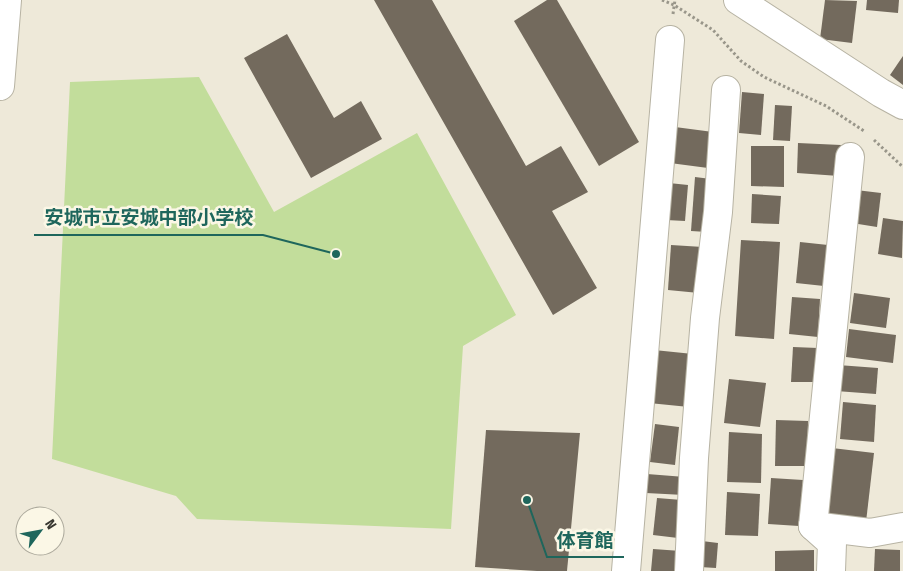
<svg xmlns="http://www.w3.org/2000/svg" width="903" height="571" font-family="'Fira Sans Condensed','Noto Sans JP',sans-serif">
<rect width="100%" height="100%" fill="#eee9d9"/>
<path fill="#c2dd9b" d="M199,77L274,212L417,133L516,315L463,346L451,529L197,519L176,496L52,459L70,82Z"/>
<g fill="#736a5d">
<path d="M374,0H432L526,166L561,146L588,192L552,211L597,288L553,315Z"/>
<path d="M547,0H557L639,142L599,166L514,21Z"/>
<path d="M825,0L857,1L852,43L820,39Z"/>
<path d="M867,0H899L898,13L866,10Z"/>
<path d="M287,34L334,118L361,101L382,139L311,178L244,58Z"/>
<path d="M903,56V85L890,75Z"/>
<path d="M742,92L764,94L761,135L739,133Z"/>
<path d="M775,105L792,106L790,141L773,140Z"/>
<path d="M675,127L713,132L708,168L670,163Z"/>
<path d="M798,143L841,145L839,176L797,173Z"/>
<path d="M751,146H784V187L751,186Z"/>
<path d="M695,177L711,179L707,232L691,231Z"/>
<path d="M669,183L688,185L685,221L666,220Z"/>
<path d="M856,190L881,193L877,227L852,223Z"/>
<path d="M752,194L781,196L779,224L751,223Z"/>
<path d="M883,218L903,221L902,258L878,254Z"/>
<path d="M741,240L780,242L774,339L735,336Z"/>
<path d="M800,242L828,245L824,286L796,283Z"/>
<path d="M671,245L703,247L699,293L668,290Z"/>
<path d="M854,293L890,298L886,328L850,323Z"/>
<path d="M792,297L820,299L818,337L789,334Z"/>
<path d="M849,329L896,335L893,363L846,357Z"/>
<path d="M793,347L818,348L817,382H791Z"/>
<path d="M654,350L693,354L689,407L649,403Z"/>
<path d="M838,365L878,368L876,394L836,391Z"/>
<path d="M729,379L766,383L760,427L724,423Z"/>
<path d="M843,402L876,405L874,442L840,439Z"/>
<path d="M776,420L808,421L807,466H775Z"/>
<path d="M655,424L679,427L675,465L650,462Z"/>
<path d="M486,430L580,433L567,571H537L475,567Z"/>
<path d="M729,432L762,434L761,483L727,482Z"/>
<path d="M832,448L874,453L866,522L823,517Z"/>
<path d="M647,474L685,477L684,495L646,493Z"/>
<path d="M771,478L803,480L799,526L768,524Z"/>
<path d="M727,492L760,494L758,536L725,535Z"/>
<path d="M657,498L682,500L678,538L653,535Z"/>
<path d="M702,541L718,543L716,568L700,567Z"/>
<path d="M653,549L681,551L679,571H651Z"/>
<path d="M875,549L900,550V571H874Z"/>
<path d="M814,550V571H775V551Z"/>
</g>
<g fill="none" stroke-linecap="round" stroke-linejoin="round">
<g stroke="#b7b3a3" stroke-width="30">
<g id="minor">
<path d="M738,0L881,93L903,105"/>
<path d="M813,526L850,157"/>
<path d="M813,526L870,533L903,527"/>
<path d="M813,526L832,543L831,571"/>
<path d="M626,571L670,40"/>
<path d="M689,571L694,458L705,318L718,212L726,90"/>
</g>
</g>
<g stroke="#b7b3a3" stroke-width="30">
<path id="major" d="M0,86L7,0"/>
</g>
<g stroke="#99968a" stroke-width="3" stroke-dasharray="2.5 2.5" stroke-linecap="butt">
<path d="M662,0L674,5L713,30L741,61L764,77L826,106L864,131"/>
<path d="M673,14L675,0"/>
<path d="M874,140L903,167"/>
</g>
<use href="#minor" stroke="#fff" stroke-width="28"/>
<use href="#major" stroke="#fff" stroke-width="28"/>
</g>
<path fill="none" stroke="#1e665c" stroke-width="2" d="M336 254L263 235H34M527 500L547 557H624"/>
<g fill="#1e665c" stroke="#fbf7e6" stroke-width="2">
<circle cx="336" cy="254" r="5"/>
<circle cx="527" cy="500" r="5"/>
</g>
<g font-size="19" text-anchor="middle" font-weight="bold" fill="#1e665c" stroke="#fbf7e6" stroke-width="5" stroke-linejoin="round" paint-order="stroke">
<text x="149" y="224">安城市立安城中部小学校</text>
<text x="585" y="547">体育館</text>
</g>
<g transform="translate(40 531) rotate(58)"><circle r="24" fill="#fbf7e6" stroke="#adaa9d"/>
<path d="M0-4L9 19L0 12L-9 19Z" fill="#1e665c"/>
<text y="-8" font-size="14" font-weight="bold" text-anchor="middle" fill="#383730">N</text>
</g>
</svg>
